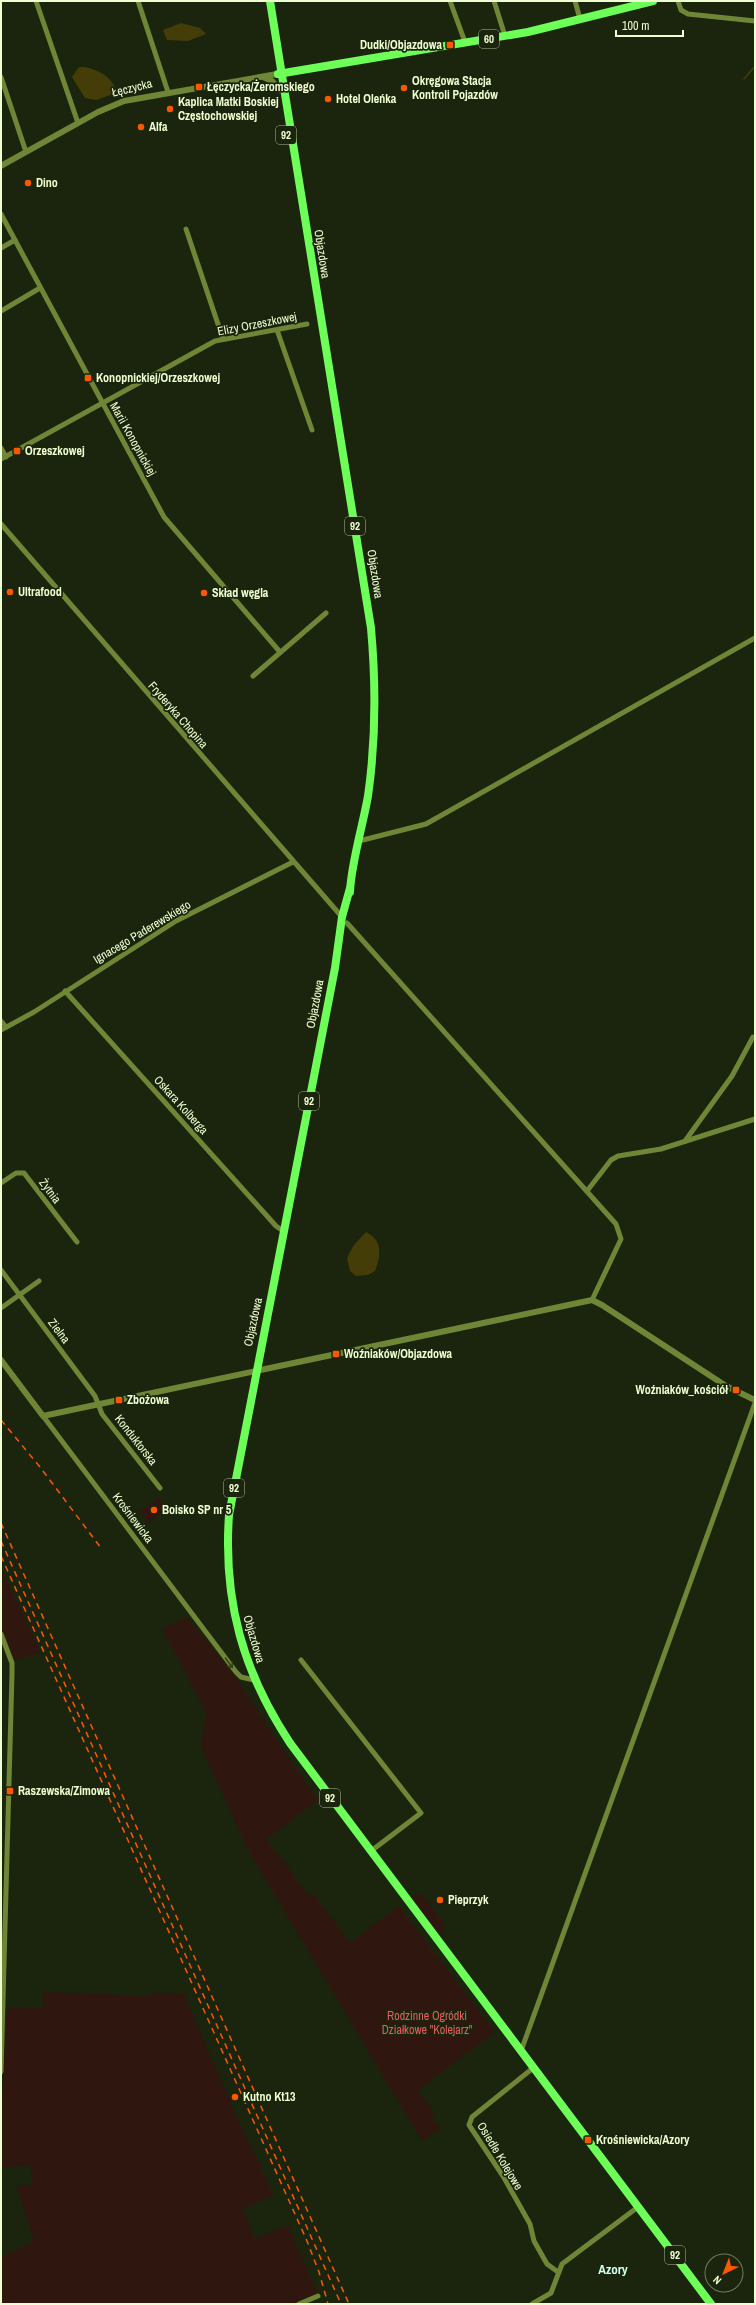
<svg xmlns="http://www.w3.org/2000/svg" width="756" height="2305" font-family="'Archivo Narrow',sans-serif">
<rect width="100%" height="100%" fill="#1b250d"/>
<g fill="#2f1710">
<path d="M159,1498L167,1509L148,1523L140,1511Z"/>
<path d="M1,1568L41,1653L14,1660L1,1626Z"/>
<path d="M187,1617L235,1676L296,1769L318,1800L267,1839L309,1896L313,1893L350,1943L399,1906L495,2032L418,2090L435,2113L431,2116L441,2128L422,2141L249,1852L201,1747L206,1713L162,1628Z"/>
<path d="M418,1894L423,1896L445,1924L442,1934L437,1933L411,1898Z"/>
<path d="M43,1992L154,1996L153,1992L184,1994L242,2128L274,2195L243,2209L255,2239L288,2225L318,2294L295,2304H1V2257L34,2241L16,2185H32L31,2166L1,2167V2117L7,2008H43Z"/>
</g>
<g fill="#443d07">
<path d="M181,23L200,28L206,34L188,41L167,40L163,30Z"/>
<path d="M79,67C93,66 115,77 116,93L96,100L85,98L72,77Z"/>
<path d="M366,1232C383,1241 381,1255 375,1271L368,1275L356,1276L350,1271L347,1258L354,1245Z"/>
</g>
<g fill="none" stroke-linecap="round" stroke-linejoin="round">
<path stroke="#443d07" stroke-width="1.5" d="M744,79L755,66"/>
<g stroke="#6f8636" stroke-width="5">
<path d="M36,1L78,123"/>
<path d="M138,1L168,92"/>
<path d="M450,1L465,42"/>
<path d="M494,1L505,36"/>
<path d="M575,1L580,19"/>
<path d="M678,1L681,10L688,14L755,21"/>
<path d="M1,77L26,152"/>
<path d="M1,214L164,517L280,652"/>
<path d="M186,229L223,339"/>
<path d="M1,248L15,240"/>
<path d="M1,311L40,288"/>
<path d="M277,330L312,430"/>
<path d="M1,448L6,457"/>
<path d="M1,459L215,341L307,324"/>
<path d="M1,524L342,917"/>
<path d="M253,676L326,613"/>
<path d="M359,841L426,824L755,638"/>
<path d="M347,923L616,1224L621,1239L592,1300"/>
<path d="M65,991L276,1226L283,1231"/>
<path d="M1,1021L6,1027"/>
<path d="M1,1030L34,1012L176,921L293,862"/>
<path d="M685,1141L732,1076L753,1037"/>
<path d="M1,1183L16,1173H24L77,1242"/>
<path d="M587,1191L611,1160L618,1156L661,1149L755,1119"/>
<path d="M1,1270L95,1396L102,1414L160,1488"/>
<path d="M1,1308L39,1281"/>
<path d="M43,1416L236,1672L241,1677L254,1680"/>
<path d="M1,1634L12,1663V1674L1,2072"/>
<path d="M301,1660L421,1813L371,1851"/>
<path d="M521,2051L755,1403"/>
<path d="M533,2068L472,2117L469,2125L503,2176L530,2224L534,2241L547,2264L558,2272"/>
<path d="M299,2304L318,2296"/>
<path d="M532,2304L551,2293L562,2264L638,2207"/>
</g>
<g stroke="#6f8636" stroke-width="6">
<path d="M263,77L272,81L280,90"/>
<path d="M1,166L98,112L124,101L277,74"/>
<path d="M1,1360L43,1416L592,1300L602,1305L726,1386L755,1400"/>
</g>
<g stroke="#6dff58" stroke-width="8">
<path d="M270,1L371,628C376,684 376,740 368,796C363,825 351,864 350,892"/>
<path d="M278,74L528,32L653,1"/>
<path d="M350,888L342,917L335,968L229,1515C223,1601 243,1672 290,1743L711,2304"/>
</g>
<g stroke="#fc5800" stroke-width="1.5" stroke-dasharray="6 5" stroke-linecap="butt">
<path d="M1,1420L40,1467L101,1548"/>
<path d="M1,1523L349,2304"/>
<path d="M1,1541L341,2304"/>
<path d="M1,1556L307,2241L319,2272L328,2304"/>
</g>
</g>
<defs><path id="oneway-shaft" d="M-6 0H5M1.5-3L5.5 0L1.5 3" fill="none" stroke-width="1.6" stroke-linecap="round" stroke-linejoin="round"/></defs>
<use stroke="#344219" href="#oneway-shaft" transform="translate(229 1663) rotate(54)"/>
<g fill="#fc5800" stroke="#1b250d" stroke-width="1.5">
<rect x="446" y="41" width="8" height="8" rx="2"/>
<rect x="195" y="83" width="8" height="8" rx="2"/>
<circle cx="404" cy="88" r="4"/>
<circle cx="328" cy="99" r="4"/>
<circle cx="170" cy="109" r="4"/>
<circle cx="141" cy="127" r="4"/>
<circle cx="28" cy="183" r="4"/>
<rect x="84" y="374" width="8" height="8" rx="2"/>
<rect x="13" y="447" width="8" height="8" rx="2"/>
<circle cx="10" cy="592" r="4"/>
<circle cx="204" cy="593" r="4"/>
<rect x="332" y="1350" width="8" height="8" rx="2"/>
<rect x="732" y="1386" width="8" height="8" rx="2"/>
<rect x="115" y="1396" width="8" height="8" rx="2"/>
<circle cx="154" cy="1510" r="4"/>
<rect x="6" y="1787" width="8" height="8" rx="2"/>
<circle cx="440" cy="1900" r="4"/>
<circle cx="235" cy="2097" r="4"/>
<rect x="584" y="2136" width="8" height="8" rx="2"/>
</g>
<g text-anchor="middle" stroke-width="3.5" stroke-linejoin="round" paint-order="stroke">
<g fill="#1b250d" stroke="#afbe96" stroke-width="1">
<rect x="479" y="30" width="20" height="18" rx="3"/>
<rect x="276" y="126" width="20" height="18" rx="3"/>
<rect x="345" y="517" width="20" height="18" rx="3"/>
<rect x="299" y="1092" width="20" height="18" rx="3"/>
<rect x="224" y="1479" width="20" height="18" rx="3"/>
<rect x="320" y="1789" width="20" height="18" rx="3"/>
<rect x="665" y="2246" width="20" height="18" rx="3"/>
</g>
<g font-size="11" font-weight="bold" fill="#eeffd1">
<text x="489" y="43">60</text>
<text x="286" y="139">92</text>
<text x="355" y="530">92</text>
<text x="309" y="1105">92</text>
<text x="234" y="1492">92</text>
<text x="330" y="1802">92</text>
<text x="675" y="2259">92</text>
</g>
<g font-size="12" font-weight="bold" fill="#eeffd1" stroke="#1b250d" text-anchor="start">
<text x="442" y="49" text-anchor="end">Dudki/Objazdowa</text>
<text x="412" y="85">Okręgowa Stacja<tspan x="412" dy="14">Kontroli Pojazdów</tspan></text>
<text x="207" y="91">Łęczycka/Żeromskiego</text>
<text x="336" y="103">Hotel Oleńka</text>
<text x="178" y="106">Kaplica Matki Boskiej<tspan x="178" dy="14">Częstochowskiej</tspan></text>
<text x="149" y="131">Alfa</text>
<text x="36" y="187">Dino</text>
<text x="96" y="382">Konopnickiej/Orzeszkowej</text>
<text x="25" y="455">Orzeszkowej</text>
<text x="18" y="596">Ultrafood</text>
<text x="212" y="597">Skład węgla</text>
<text x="344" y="1358">Woźniaków/Objazdowa</text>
<text x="728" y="1394" text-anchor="end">Woźniaków_kościół</text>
<text x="127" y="1404">Zbożowa</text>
<text x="162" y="1514">Boisko SP nr 5</text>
<text x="18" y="1795">Raszewska/Zimowa</text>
<text x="448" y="1904">Pieprzyk</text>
<text x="243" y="2101">Kutno Kt13</text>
<text x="596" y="2144">Krośniewicka/Azory</text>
</g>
<g font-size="12" fill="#eeffd1" stroke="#1b250d">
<text transform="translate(132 88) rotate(-14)" y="4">Łęczycka</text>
<text transform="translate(322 254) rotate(81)" y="4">Objazdowa</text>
<text transform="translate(257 324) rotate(-11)" y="4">Elizy Orzeszkowej</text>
<text transform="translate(133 439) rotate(61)" y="4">Marii Konopnickiej</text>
<text transform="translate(375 574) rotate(81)" y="4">Objazdowa</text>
<text transform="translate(178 715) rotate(49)" y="4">Fryderyka Chopina</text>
<text transform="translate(142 932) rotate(-31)" y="4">Ignacego Paderewskiego</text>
<text transform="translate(315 1004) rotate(-79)" y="4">Objazdowa</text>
<text transform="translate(181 1105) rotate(48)" y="4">Oskara Kolberga</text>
<text transform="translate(50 1191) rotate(53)" y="4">Żytnia</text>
<text transform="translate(253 1322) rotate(-78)" y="4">Objazdowa</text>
<text transform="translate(59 1331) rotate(53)" y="4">Zielna</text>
<text transform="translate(136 1440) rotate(52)" y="4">Konduktorska</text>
<text transform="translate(133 1518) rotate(53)" y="4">Krośniewicka</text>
<text transform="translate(254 1639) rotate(74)" y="4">Objazdowa</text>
<text transform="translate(500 2156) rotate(59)" y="4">Osiedle Kolejowe</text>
</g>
<g font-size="12" fill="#e65f60" stroke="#1b250d">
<text x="427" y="2020">Rodzinne Ogródki<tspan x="427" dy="14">Działkowe "Kolejarz"</tspan></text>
</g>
<g font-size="13" font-weight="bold" fill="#d3ffee" stroke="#1b250d">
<text x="613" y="2274">Azory</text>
</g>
</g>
<rect width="756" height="2305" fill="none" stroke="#eeffd1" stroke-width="4"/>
<g transform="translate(724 2273) rotate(223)"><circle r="19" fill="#1b250d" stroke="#6f7c5b"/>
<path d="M0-3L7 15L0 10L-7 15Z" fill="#fc5800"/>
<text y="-6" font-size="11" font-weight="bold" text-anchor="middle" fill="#eeffd1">N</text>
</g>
<path d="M616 30v6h67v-6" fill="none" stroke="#eeffd1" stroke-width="2"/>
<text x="622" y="30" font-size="12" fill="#eeffd1" stroke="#1b250d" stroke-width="3" paint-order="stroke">100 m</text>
</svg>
